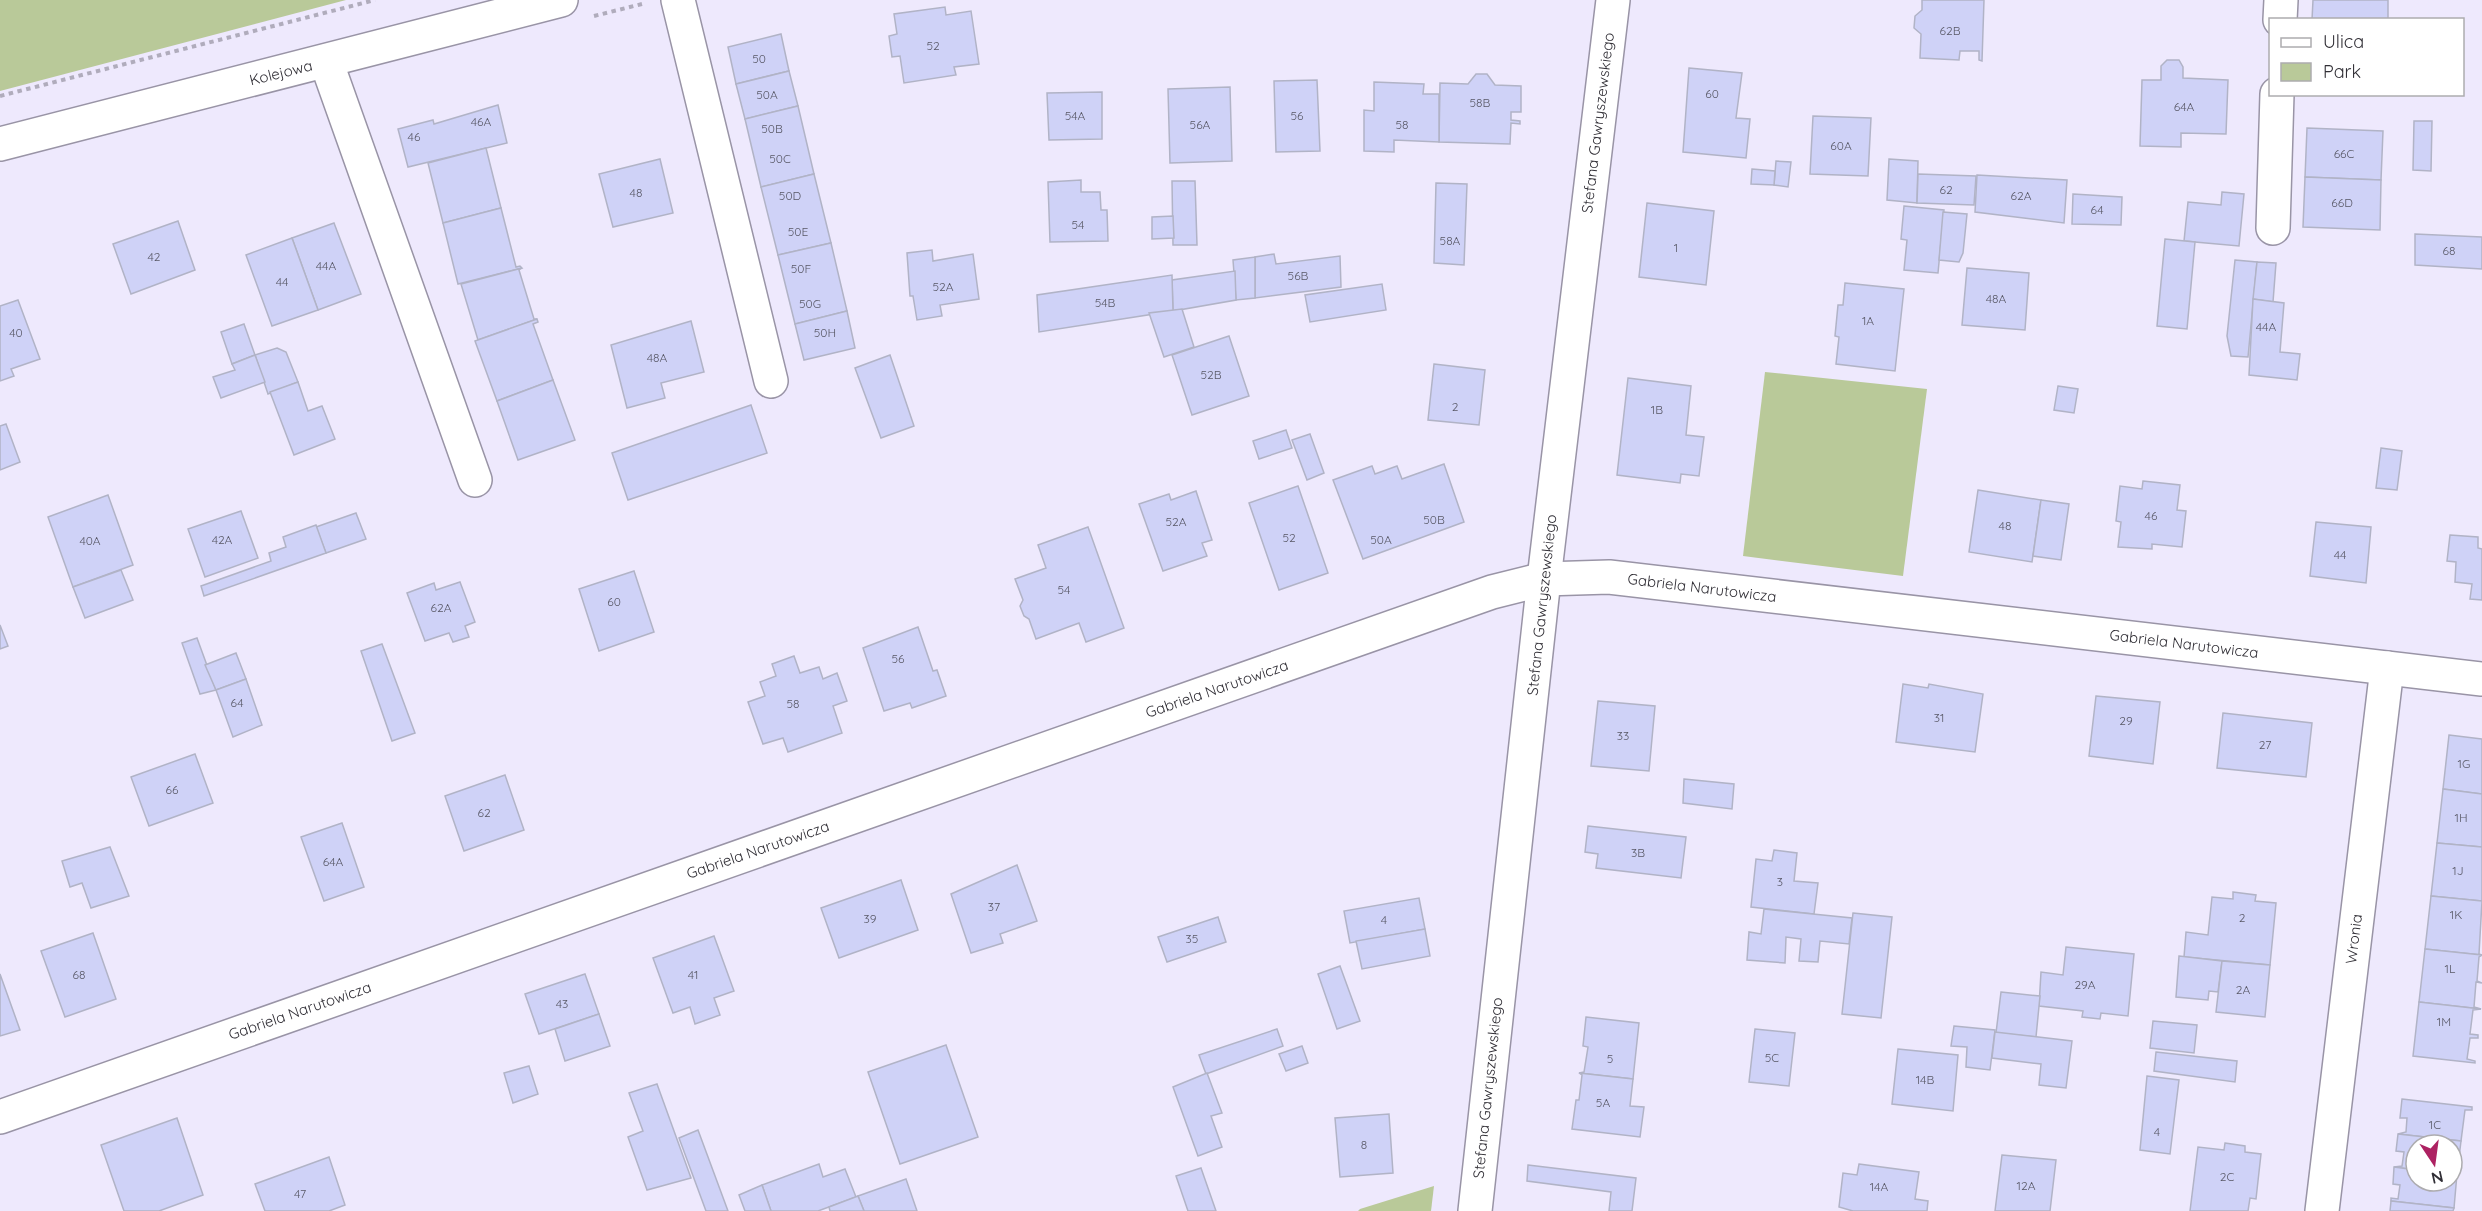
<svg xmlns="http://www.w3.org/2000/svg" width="2482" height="1211" font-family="Quicksand,sans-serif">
<rect width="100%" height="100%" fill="#eee9fd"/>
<g fill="#b9c999">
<path d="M0,0H346L0,91Z"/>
<path d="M1765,372L1927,389L1903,576L1743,556Z"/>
<path d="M1434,1186L1431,1211H1358L1360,1209Z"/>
</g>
<g fill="#cfd2f7" stroke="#b1b3c6" stroke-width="1.5">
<path d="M1922,0H1984L1982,61L1979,60V51H1960L1959,60L1920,58L1921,34L1914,28L1915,16L1922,10Z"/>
<path d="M2313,0H2388V20H2312Z"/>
<path d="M945,7L946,15L971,11L979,64L954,67L956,75L904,83L900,56L892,57L889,36L897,34L894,14Z"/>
<path d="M781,34L789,71L736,84L728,47Z"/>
<path d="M2167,60H2179L2183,67V78L2228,80L2226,134L2181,133V147L2140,146L2142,80H2161V66Z"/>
<path d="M1689,68L1742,73L1736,118L1750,119L1746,158L1683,152Z"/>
<path d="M789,71L798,106L745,119L736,84Z"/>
<path d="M1476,74H1487L1495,85L1521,86V112H1511V120L1520,121V124L1511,123L1510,144L1439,142L1440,83L1468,84Z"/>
<path d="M1317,80L1320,151L1276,152L1274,81Z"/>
<path d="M1374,82L1424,84L1423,94H1439V142L1394,140V152L1364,151V110L1374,111Z"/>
<path d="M1230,87L1232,161L1170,163L1168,89Z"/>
<path d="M1102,92V139L1049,140L1047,93Z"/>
<path d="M498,105L507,143L408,167L398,129L433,120L434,124Z"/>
<path d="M798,106L814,174L761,187L745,119Z"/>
<path d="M1813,116L1871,118L1868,176L1810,174Z"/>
<path d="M2414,121H2432L2431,171L2413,170Z"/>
<path d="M2307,128L2383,131L2381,180L2305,177Z"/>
<path d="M486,148L501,208L443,223L428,163Z"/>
<path d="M660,159L673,213L613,227L599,174Z"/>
<path d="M1889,159L1918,161L1917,203L1887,200Z"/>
<path d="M1776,161L1791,162L1788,187L1774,185Z"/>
<path d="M1752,169L1775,171L1774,185L1751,184Z"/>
<path d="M814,174L831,243L778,255L761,187Z"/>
<path d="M1918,174L1976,176L1974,205L1917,203Z"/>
<path d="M1977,175L2067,180L2064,223L1975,212Z"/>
<path d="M2305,177L2381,180L2380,230L2303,227Z"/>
<path d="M1081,180V192H1100L1101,210H1107L1108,241L1050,242L1048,182Z"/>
<path d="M1172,181H1195L1197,245H1173Z"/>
<path d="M1436,183L1467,184L1464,265L1434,263Z"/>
<path d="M2222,192L2244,194L2239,246L2184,241L2188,202L2221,205Z"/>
<path d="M2073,194L2122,197L2121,225L2072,224Z"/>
<path d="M1647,203L1714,211L1706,285L1639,277Z"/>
<path d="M1904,206L1944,210L1938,273L1904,270L1907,240L1901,239Z"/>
<path d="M501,208L516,267L520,266L522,268L458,284L443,223Z"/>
<path d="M1943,212L1967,214L1963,253L1959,262L1939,260Z"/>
<path d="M1173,216L1174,238L1152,239V217Z"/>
<path d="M178,221L195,270L131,294L113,244Z"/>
<path d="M334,223L361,294L318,310L292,238Z"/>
<path d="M2415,234L2482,237V269L2415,265Z"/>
<path d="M292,238L318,310L272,326L246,255Z"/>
<path d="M2165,239L2195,242L2187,329L2157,326Z"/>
<path d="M831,243L847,311L795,324L778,255Z"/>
<path d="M932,250L933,261L973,254L979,299L940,305L942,316L917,320L913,296H910L907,253Z"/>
<path d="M1274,254L1276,264L1340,256L1341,287L1255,298V257Z"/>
<path d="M1255,257V298L1236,300L1233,260Z"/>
<path d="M2235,260L2257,262L2248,357L2231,356L2227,336Z"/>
<path d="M2257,262L2276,263L2273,302L2253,299Z"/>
<path d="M522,268L519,270L534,319H537L478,340L461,284Z"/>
<path d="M1967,268L2029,273L2025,330L1962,325Z"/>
<path d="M1235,271L1236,300L1173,311L1172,280Z"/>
<path d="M1172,275L1173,311L1039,332L1037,295Z"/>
<path d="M1845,283L1904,289L1895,371L1836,364L1839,337L1835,336L1838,305H1843Z"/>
<path d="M1382,284L1386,310L1310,322L1305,295Z"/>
<path d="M2253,299L2284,303L2280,352L2300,354L2297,380L2249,375Z"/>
<path d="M18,300L40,359L11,369L14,376L0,381V306Z"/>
<path d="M1182,309L1194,347L1164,357L1149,313Z"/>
<path d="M847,311L855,348L804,360L795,324Z"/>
<path d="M537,319L538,322L533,324L553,380L497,401L475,341Z"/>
<path d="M691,321L704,372L661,383L665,398L627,408L611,345Z"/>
<path d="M244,324L255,355L232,364L221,332Z"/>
<path d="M1229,336L1249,396L1192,415L1172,355Z"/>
<path d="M277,348L286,352L298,382L268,394L255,355Z"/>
<path d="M255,355L265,382L221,398L213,377L235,370L232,364Z"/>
<path d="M890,355L914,426L881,438L855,368Z"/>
<path d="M1434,364L1485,370L1479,425L1428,420Z"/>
<path d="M1628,378L1691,386L1686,435L1704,437L1699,476L1681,474L1680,483L1617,475Z"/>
<path d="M553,380L575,440L518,460L497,401Z"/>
<path d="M298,382L308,411L322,406L335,439L294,455L270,392Z"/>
<path d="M2058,386L2078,389L2074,413L2054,410Z"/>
<path d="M751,405L767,453L628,500L612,453Z"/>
<path d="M6,424L20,462L0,470V426Z"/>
<path d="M1286,430L1292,448L1259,459L1253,441Z"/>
<path d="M1310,434L1324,473L1307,480L1292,440Z"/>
<path d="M2381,448L2402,451L2397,490L2376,488Z"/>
<path d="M1444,464L1464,522L1363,559L1333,480L1372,466L1375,474L1397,466L1402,479Z"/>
<path d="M2143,481L2180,485L2177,510L2186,511L2182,547L2152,544V549L2118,547L2121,522L2116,521L2120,486L2142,489Z"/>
<path d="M1298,486L1328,573L1279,590L1249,503Z"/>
<path d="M1978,490L2041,500L2032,562L1969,552Z"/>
<path d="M1196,491L1212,540L1202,543L1207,556L1163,571L1139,504L1169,494L1171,500Z"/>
<path d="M108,495L133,565L73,587L48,517Z"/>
<path d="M2041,500L2069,504L2061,560L2033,556Z"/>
<path d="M241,511L258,558L205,577L188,529Z"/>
<path d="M356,513L366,539L326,553L316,527Z"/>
<path d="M2316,522L2371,527L2366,583L2310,576Z"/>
<path d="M316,525L326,553L204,596L201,586L271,561L269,553L286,547L283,537Z"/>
<path d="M1088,527L1124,628L1086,642L1079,623L1036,639L1029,619L1024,616L1020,606L1023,600L1015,579L1046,568L1038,545Z"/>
<path d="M2450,535L2478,537V548L2482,549V600L2470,599L2472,584L2455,582L2456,562L2447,561Z"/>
<path d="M121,570L133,600L85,618L73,587Z"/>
<path d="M634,571L654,632L599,651L579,589Z"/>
<path d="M460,582L475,622L465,626L469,637L453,642L449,633L425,641L407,593L434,583L436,590Z"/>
<path d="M0,625L8,646L0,649Z"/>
<path d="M918,627L933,671L937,670L946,696L912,708L910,703L884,711L863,648Z"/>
<path d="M197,638L216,690L200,694L182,643Z"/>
<path d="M382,644L415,733L392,741L361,651Z"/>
<path d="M236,653L246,679L216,690L205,665Z"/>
<path d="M794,656L800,673L819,667L823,679L837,673L847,701L833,706L842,733L788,752L783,738L763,744L748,702L765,696L760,682L776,676L772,664Z"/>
<path d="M246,679L262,725L233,737L216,690Z"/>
<path d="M1903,684L1928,688L1929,684L1983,694L1975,752L1896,742Z"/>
<path d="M2096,696L2160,702L2153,764L2089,756Z"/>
<path d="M1598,701L1655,706L1649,771L1591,766Z"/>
<path d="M2223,713L2312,723L2306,777L2217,768Z"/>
<path d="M2449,735L2482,739V794L2443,789Z"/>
<path d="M195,754L213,803L149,826L131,777Z"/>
<path d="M505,775L524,830L464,851L445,796Z"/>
<path d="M1684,779L1734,784L1732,809L1683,803Z"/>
<path d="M2443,789L2482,794V847L2437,843Z"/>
<path d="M342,823L364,887L324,901L301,837Z"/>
<path d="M1588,826L1686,837L1681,878L1596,868L1598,854L1585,852Z"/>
<path d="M2437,843L2482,847V901L2431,896Z"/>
<path d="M110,847L129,896L91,908L82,883L70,887L62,861Z"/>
<path d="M1774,850L1797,853L1794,881L1818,883L1814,914L1751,907L1756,859L1772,861Z"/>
<path d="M1017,865L1037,921L1000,934L1003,943L971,953L951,894Z"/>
<path d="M901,880L918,930L839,958L821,908Z"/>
<path d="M2233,892L2256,895L2255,901L2276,903L2270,965L2184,957L2186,932L2208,935L2212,897L2233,899Z"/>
<path d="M2431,896L2482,901L2479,954L2482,955L2425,949Z"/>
<path d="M1419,898L1425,929L1350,943L1344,911Z"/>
<path d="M1764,909L1852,918L1849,944L1820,941L1818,962L1799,961L1801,939L1786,937L1785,963L1747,960L1749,932L1761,934Z"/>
<path d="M1853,913L1892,917L1881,1018L1842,1014Z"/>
<path d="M1218,917L1226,942L1167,962L1158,937Z"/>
<path d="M1425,929L1430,956L1362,969L1356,941Z"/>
<path d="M93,933L116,999L65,1017L41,951Z"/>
<path d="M714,936L734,991L714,998L720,1015L695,1024L690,1007L673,1013L653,958Z"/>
<path d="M2066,947L2134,954L2128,1016L2101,1013L2100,1019L2082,1017L2083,1011L2039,1006L2041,972L2063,975Z"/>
<path d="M2425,949L2482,955L2479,957L2477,981L2482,983L2476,982L2474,1007L2481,1009L2419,1002Z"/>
<path d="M2179,956L2222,961L2218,992L2209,991L2208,1000L2176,997Z"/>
<path d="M2222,961L2270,965L2265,1017L2216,1012Z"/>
<path d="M1340,966L1360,1021L1337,1029L1318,974Z"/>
<path d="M0,974L20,1030L0,1036Z"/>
<path d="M585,974L599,1014L539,1034L525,994Z"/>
<path d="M2001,992L2040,996L2036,1037L1996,1033Z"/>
<path d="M2419,1002L2481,1009L2473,1010L2470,1034L2478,1035V1038H2470L2467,1059L2475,1061V1063L2413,1056Z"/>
<path d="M599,1014L610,1046L565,1061L555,1029Z"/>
<path d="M1586,1017L1639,1023L1633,1079L1579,1073L1584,1072L1588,1047L1583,1046Z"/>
<path d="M2153,1021L2197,1025L2194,1053L2150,1048Z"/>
<path d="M1954,1026L1995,1030L1990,1070L1966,1067L1967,1047L1951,1046Z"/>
<path d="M1277,1029L1283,1046L1206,1074L1199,1055Z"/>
<path d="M1755,1029L1795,1033L1789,1086L1749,1082Z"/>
<path d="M1995,1032L2072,1041L2066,1088L2039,1085L2041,1064L1992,1058Z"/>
<path d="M946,1045L978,1137L900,1164L868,1072Z"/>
<path d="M1302,1046L1308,1063L1286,1071L1279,1054Z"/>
<path d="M1898,1049L1958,1055L1953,1111L1892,1104Z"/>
<path d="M2156,1052L2237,1061L2235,1082L2154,1071Z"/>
<path d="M529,1066L538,1094L513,1103L504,1073Z"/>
<path d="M1207,1073L1222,1113L1211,1116L1222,1147L1198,1156L1173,1087Z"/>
<path d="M1579,1073L1633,1079L1630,1106L1644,1107L1640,1137L1572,1129L1576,1100H1579L1582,1075Z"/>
<path d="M2147,1076L2179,1080L2170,1154L2140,1150Z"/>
<path d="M657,1084L691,1178L647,1190L628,1137L643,1131L629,1093Z"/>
<path d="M2402,1099L2472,1107V1110H2465L2461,1141L2398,1134L2406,1132L2407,1118H2400Z"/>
<path d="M1389,1114L1393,1173L1340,1177L1335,1118Z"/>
<path d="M177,1118L203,1195L159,1211H124L101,1145Z"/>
<path d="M698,1130L728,1211H706L679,1138Z"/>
<path d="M2398,1134L2461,1141L2457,1174H2452V1145H2416V1170L2394,1167L2402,1166L2404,1152L2396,1151Z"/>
<path d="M2225,1143L2245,1146V1152L2261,1154L2256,1199L2250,1198L2248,1211H2190L2198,1147L2224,1150Z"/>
<path d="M2002,1155L2056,1160L2050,1211H1995Z"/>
<path d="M329,1157L345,1205L329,1211H265L255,1184Z"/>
<path d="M819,1164L823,1177L845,1169L856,1197L818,1211H771L762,1185Z"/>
<path d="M1859,1164L1919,1172L1915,1199L1928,1201L1927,1211H1853L1839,1207L1843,1173L1857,1175Z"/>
<path d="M1528,1165L1636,1178L1632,1211H1609L1611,1192L1527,1181Z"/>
<path d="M2394,1167L2416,1170V1181H2452V1174H2457L2454,1208L2391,1201V1198L2398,1199L2400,1185L2393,1184Z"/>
<path d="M1201,1168L1216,1211H1188L1176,1176Z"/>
<path d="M906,1179L917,1211H864L858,1196Z"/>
<path d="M762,1185L771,1211H745L739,1195Z"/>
<path d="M858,1196L864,1211H830L829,1207Z"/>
<path d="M2391,1201L2454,1208L2453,1211H2390Z"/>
</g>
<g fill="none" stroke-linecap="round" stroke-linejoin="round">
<g stroke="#9994a6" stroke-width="36">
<g id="minor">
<path d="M678,0L771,381"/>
<path d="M2280,20L2281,0"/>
<path d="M326,61L475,480"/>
<path d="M0,144L561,0"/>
<path d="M2273,228L2277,94"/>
<path d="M0,1117L1492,592L1544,579L1609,577L2482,679"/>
<path d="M1475,1211L1544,579L1613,0"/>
<path d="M2322,1211L2387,668"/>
</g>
</g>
<g stroke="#b0acbc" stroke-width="4" stroke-dasharray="4.5 4.5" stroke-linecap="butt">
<path d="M594,16L642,4"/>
<path d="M0,96L375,0"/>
</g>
<use href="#minor" stroke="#fff" stroke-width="33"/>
</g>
<g text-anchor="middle" stroke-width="6" stroke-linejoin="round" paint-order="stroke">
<g font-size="12" fill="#585866">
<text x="1950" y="35">62B</text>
<text x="933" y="50">52</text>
<text x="759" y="63">50</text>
<text x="1712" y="98">60</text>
<text x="767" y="99">50A</text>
<text x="1480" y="107">58B</text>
<text x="2184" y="111">64A</text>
<text x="1075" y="120">54A</text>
<text x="1297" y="120">56</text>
<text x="481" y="126">46A</text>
<text x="1200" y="129">56A</text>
<text x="1402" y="129">58</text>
<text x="772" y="133">50B</text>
<text x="414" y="141">46</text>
<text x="1841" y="150">60A</text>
<text x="2344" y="158">66C</text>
<text x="780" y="163">50C</text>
<text x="1946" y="194">62</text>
<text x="636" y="197">48</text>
<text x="790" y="200">50D</text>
<text x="2021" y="200">62A</text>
<text x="2342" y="207">66D</text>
<text x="2097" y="214">64</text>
<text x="1078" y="229">54</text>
<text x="798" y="236">50E</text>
<text x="1450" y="245">58A</text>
<text x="1676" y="252">1</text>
<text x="2449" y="255">68</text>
<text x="154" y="261">42</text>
<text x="326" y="270">44A</text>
<text x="801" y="273">50F</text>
<text x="1298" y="280">56B</text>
<text x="282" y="286">44</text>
<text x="943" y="291">52A</text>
<text x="1996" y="303">48A</text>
<text x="1105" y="307">54B</text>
<text x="810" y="308">50G</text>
<text x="1868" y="325">1A</text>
<text x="2266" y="331">44A</text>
<text x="16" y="337">40</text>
<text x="825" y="337">50H</text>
<text x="657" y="362">48A</text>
<text x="1211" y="379">52B</text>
<text x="1455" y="411">2</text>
<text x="1657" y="414">1B</text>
<text x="2151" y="520">46</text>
<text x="1434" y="524">50B</text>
<text x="1176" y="526">52A</text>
<text x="2005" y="530">48</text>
<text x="1289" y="542">52</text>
<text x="222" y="544">42A</text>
<text x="1381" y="544">50A</text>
<text x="90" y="545">40A</text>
<text x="2340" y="559">44</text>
<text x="1064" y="594">54</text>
<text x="614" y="606">60</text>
<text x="441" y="612">62A</text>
<text x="898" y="663">56</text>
<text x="237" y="707">64</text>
<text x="793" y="708">58</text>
<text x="1939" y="722">31</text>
<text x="2126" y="725">29</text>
<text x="1623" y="740">33</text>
<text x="2265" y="749">27</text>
<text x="2464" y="768">1G</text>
<text x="172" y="794">66</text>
<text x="484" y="817">62</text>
<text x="2461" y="822">1H</text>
<text x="1638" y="857">3B</text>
<text x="333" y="866">64A</text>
<text x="2458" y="875">1J</text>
<text x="1780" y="886">3</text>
<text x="994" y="911">37</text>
<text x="2456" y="919">1K</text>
<text x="2242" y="922">2</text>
<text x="870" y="923">39</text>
<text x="1384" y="924">4</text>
<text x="1192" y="943">35</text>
<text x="2450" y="973">1L</text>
<text x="79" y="979">68</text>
<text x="693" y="979">41</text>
<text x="2085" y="989">29A</text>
<text x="2243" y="994">2A</text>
<text x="562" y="1008">43</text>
<text x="2444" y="1026">1M</text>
<text x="1772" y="1062">5C</text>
<text x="1610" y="1063">5</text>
<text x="1925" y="1084">14B</text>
<text x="1603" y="1107">5A</text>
<text x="2435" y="1129">1C</text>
<text x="2157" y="1136">4</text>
<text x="1364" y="1149">8</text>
<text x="2227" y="1181">2C</text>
<text x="2026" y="1190">12A</text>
<text x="1879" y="1191">14A</text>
<text x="300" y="1198">47</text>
</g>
<g font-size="15" fill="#312f36" stroke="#fff">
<text transform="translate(281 73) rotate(-14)" y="5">Kolejowa</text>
<text transform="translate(1598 123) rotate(-83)" y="5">Stefana Gawryszewskiego</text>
<text transform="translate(1702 588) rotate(7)" y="5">Gabriela Narutowicza</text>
<text transform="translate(1542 605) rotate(-84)" y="5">Stefana Gawryszewskiego</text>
<text transform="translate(2184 644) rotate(7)" y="5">Gabriela Narutowicza</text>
<text transform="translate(1217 689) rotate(-19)" y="5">Gabriela Narutowicza</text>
<text transform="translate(758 850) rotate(-19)" y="5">Gabriela Narutowicza</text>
<text transform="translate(2354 939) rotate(-83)" y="5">Wronia</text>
<text transform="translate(300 1011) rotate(-19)" y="5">Gabriela Narutowicza</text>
<text transform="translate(1488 1088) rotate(-84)" y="5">Stefana Gawryszewskiego</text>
</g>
</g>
<rect x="2269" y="18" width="195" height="78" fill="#ffffff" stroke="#adacaf" stroke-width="1.5"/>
<rect x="2281" y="38" width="30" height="9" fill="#ffffff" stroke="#adacaf" stroke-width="1.5"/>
<text x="2323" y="48" font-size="18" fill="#312f36">Ulica</text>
<rect x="2281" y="63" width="30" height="18" fill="#b9c999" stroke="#adacaf" stroke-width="1.5"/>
<text x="2323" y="78" font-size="18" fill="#312f36">Park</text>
<g transform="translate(2434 1163) rotate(167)"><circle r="28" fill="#ffffff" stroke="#adacaf" stroke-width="1.5"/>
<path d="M0-4.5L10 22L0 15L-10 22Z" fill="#ad2262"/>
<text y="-9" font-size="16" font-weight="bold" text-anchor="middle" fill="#312f36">N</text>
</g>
</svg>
